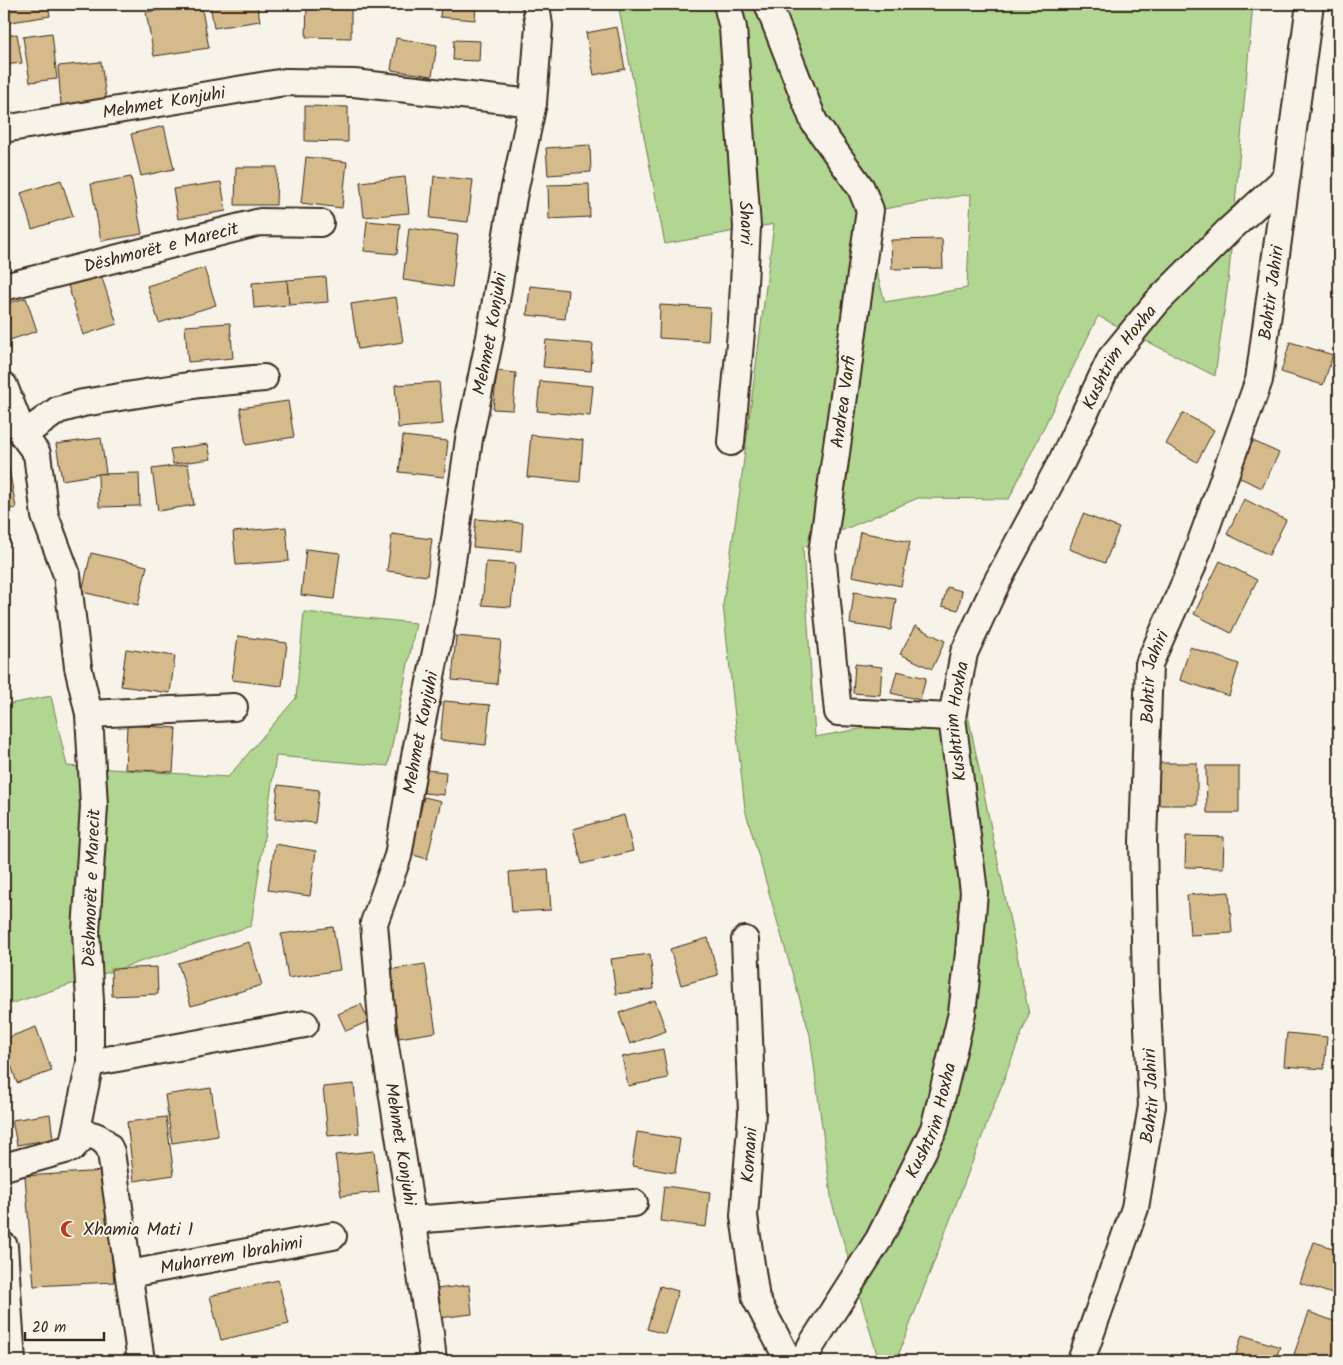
<svg xmlns="http://www.w3.org/2000/svg" width="1343" height="1365" font-family="Kalam,sans-serif">
<rect width="100%" height="100%" fill="#f7f3e8"/>
<filter id="ink" filterUnits="userSpaceOnUse"><feTurbulence type="fractalNoise" baseFrequency=".02" numOctaves="2"/><feDisplacementMap in="SourceGraphic" scale="10" xChannelSelector="R" yChannelSelector="G"/><feConvolveMatrix kernelMatrix="1 2 1 2 8 2 1 2 1" color-interpolation-filters="sRGB"/></filter>
<g filter="url(#ink)">
<g fill="#b1d691" stroke="#768058" fill-rule="evenodd">
<path d="M618,4H1253L1228,283L1215,376L1098,316L1009,499L918,498L803,547L815,737L967,710L1029,1014L896,1361H879L832,1203L810,1035L745,809L723,605L740,490L774,224L665,244ZM971,194L967,288L885,302L860,213Z"/>
<path d="M304,612L416,623L388,766L276,756L251,926L4,1006V705L51,696L67,766L228,777L296,698Z"/>
</g>
<g fill="#d5bb8b" stroke="#3b2a1e">
<path d="M4,4H48L50,16L4,23Z"/>
<path d="M201,4L209,48L154,56L146,12Z"/>
<path d="M210,4H257L260,21L214,28Z"/>
<path d="M307,4H351V38L306,37Z"/>
<path d="M441,4H476L475,20L440,17Z"/>
<path d="M564,4H587L566,10Z"/>
<path d="M1337,11H1339V50H1336Z"/>
<path d="M617,27L625,69L594,75L586,33Z"/>
<path d="M52,33L57,79L30,82L23,37Z"/>
<path d="M17,34L22,63L4,65V36Z"/>
<path d="M396,38L437,45L432,76L391,70Z"/>
<path d="M454,40L480,41L479,61L453,60Z"/>
<path d="M101,62L108,112L62,116L58,66Z"/>
<path d="M305,106L348,107V142L305,141Z"/>
<path d="M164,126L174,169L141,176L131,134Z"/>
<path d="M590,145L591,172L548,175L546,148Z"/>
<path d="M306,157L347,162L342,208L301,203Z"/>
<path d="M236,167H277L276,205H235Z"/>
<path d="M434,176L473,180L468,222L430,218Z"/>
<path d="M131,177L142,234L101,241L91,184Z"/>
<path d="M405,177L409,213L364,217L360,182Z"/>
<path d="M61,180L73,216L32,229L21,193Z"/>
<path d="M221,182L226,211L178,219L173,189Z"/>
<path d="M589,184L590,217L549,219L548,185Z"/>
<path d="M367,221L400,224L397,254L364,251Z"/>
<path d="M409,228L458,235L452,287L403,280Z"/>
<path d="M942,239L943,268L892,269L891,240Z"/>
<path d="M204,268L216,305L159,323L147,286Z"/>
<path d="M101,275L117,324L83,335L68,285Z"/>
<path d="M326,277L328,302L289,305L287,280Z"/>
<path d="M287,280L289,305L254,308L252,283Z"/>
<path d="M530,286L568,290L565,319L527,315Z"/>
<path d="M396,297L403,342L358,349L351,304Z"/>
<path d="M26,298L37,331L4,342V304Z"/>
<path d="M660,305L710,308L708,341L659,338Z"/>
<path d="M230,323L233,358L188,362L185,326Z"/>
<path d="M546,340L593,344L591,371L543,367Z"/>
<path d="M1290,342L1333,355L1323,385L1281,372Z"/>
<path d="M497,371L516,373L513,410L493,409Z"/>
<path d="M540,381L593,386L590,416L537,411Z"/>
<path d="M439,382L443,424L398,428L395,385Z"/>
<path d="M288,401L294,437L246,445L240,408Z"/>
<path d="M1183,413L1214,430L1197,462L1166,444Z"/>
<path d="M531,435L583,440L580,482L527,477Z"/>
<path d="M403,436L448,441L444,477L399,472Z"/>
<path d="M101,438L106,473L62,480L56,444Z"/>
<path d="M1253,441L1279,453L1262,488L1236,476Z"/>
<path d="M208,444L211,459L173,464L170,449Z"/>
<path d="M4,446H5L16,508L4,510Z"/>
<path d="M188,464L194,505L158,511L152,469Z"/>
<path d="M139,473L140,506L99,507L98,474Z"/>
<path d="M1244,499L1286,520L1269,555L1227,534Z"/>
<path d="M1083,514L1119,528L1105,563L1069,549Z"/>
<path d="M476,519L523,523L521,551L473,547Z"/>
<path d="M286,527L289,561L236,565L233,532Z"/>
<path d="M860,532L910,542L901,586L852,576Z"/>
<path d="M392,534L432,539L427,576L387,571Z"/>
<path d="M306,549L340,553L334,599L301,595Z"/>
<path d="M91,553L147,566L138,605L82,592Z"/>
<path d="M1220,561L1257,580L1231,633L1194,614Z"/>
<path d="M486,562L515,564L511,607L482,605Z"/>
<path d="M947,587L962,591L958,610L942,606Z"/>
<path d="M854,592L896,599L891,630L850,624Z"/>
<path d="M915,626L945,641L932,669L900,654Z"/>
<path d="M238,636L287,643L282,686L232,680Z"/>
<path d="M456,636L501,640L497,684L452,680Z"/>
<path d="M1190,647L1239,664L1229,696L1180,680Z"/>
<path d="M126,649L175,656L170,693L121,686Z"/>
<path d="M855,664L882,667L880,695L853,693Z"/>
<path d="M897,671L926,678L920,700L891,693Z"/>
<path d="M444,701L490,705L486,745L440,740Z"/>
<path d="M127,725L176,728L173,772L125,769Z"/>
<rect x="1159" y="763" width="38" height="42"/>
<path d="M1206,766H1239V813H1207Z"/>
<path d="M426,770L446,772L444,795L424,793Z"/>
<path d="M278,785L319,790L315,823L275,819Z"/>
<path d="M424,797L441,801L427,859L410,854Z"/>
<path d="M624,815L633,851L582,864L573,829Z"/>
<path d="M1186,836L1224,837L1223,868L1185,867Z"/>
<path d="M275,844L316,851L310,896L268,890Z"/>
<path d="M548,869L551,910L512,912L509,872Z"/>
<path d="M1229,892L1232,933L1190,935L1187,895Z"/>
<path d="M333,927L340,970L288,978L281,934Z"/>
<path d="M708,938L718,975L681,985L670,949Z"/>
<path d="M249,942L262,985L191,1006L178,963Z"/>
<path d="M650,954L654,989L616,994L611,959Z"/>
<path d="M425,964L436,1032L399,1038L388,970Z"/>
<path d="M157,967L158,994L112,996L111,969Z"/>
<path d="M655,1000L666,1031L630,1044L619,1013Z"/>
<path d="M361,1004L369,1021L346,1031L338,1014Z"/>
<path d="M36,1027L52,1071L17,1083L4,1044V1039Z"/>
<path d="M1287,1033L1327,1037L1324,1069L1284,1066Z"/>
<path d="M663,1049L668,1078L628,1086L622,1057Z"/>
<path d="M354,1084L359,1133L328,1136L323,1087Z"/>
<path d="M211,1088L218,1136L172,1143L165,1095Z"/>
<path d="M50,1114L53,1139L17,1145L12,1120Z"/>
<path d="M166,1117L174,1175L134,1181L127,1122Z"/>
<path d="M637,1132L680,1139L675,1173L632,1166Z"/>
<path d="M374,1151L379,1192L341,1196L335,1155Z"/>
<path d="M104,1171L114,1282L34,1286L25,1176Z"/>
<path d="M664,1186L710,1192L706,1227L660,1221Z"/>
<path d="M1314,1242L1339,1250L1338,1296L1300,1283Z"/>
<path d="M278,1280L289,1324L221,1340L210,1296Z"/>
<path d="M469,1285L472,1314L439,1318L436,1289Z"/>
<path d="M660,1286L678,1291L665,1334L647,1329Z"/>
<path d="M1309,1312L1339,1323V1351L1336,1361H1316L1294,1354Z"/>
<path d="M1242,1335L1280,1347L1275,1361H1234Z"/>
</g>
<g fill="none" stroke-linecap="round" stroke-linejoin="round">
<g stroke="#3b2a1e" stroke-width="30">
<g id="minor">
<path id="s1" d="M727,4L733,28L747,227L742,321L731,442"/>
<path d="M768,4L814,122L861,188L870,210L822,553L838,712L952,717"/>
<path id="s2" d="M4,129L285,82L354,83L533,103"/>
<path id="s3" d="M4,287L260,222L320,223"/>
<path d="M4,386L23,435L37,454L45,516L67,575L78,667L89,714L94,806L86,932L90,1001V1063L72,1148"/>
<path d="M23,435L58,410L83,403L200,384L264,378"/>
<path d="M89,714L234,707"/>
<path d="M745,940L752,1113L744,1216L756,1299L789,1361"/>
<path d="M90,1063L305,1024"/>
<path d="M72,1148L86,1134C97,1135 107,1141 111,1152L141,1361"/>
<path d="M4,1167L72,1148"/>
<path d="M412,1220L634,1203"/>
<path d="M4,1246L12,1361"/>
<path id="s4" d="M129,1274L333,1236"/>
<path id="s5" d="M433,1361L430,1333L383,1033L374,923L398,856L416,751L447,597L469,439L490,337L513,197L533,103L539,26L536,4"/>
<path id="s6" d="M803,1361L812,1344L879,1239L934,1129L962,1013L969,953L974,892L952,717L964,653L996,584L1062,461L1111,358L1157,302L1229,230L1285,179"/>
<path id="s7" d="M1081,1361L1135,1208L1152,1106L1146,988L1143,842L1149,664L1192,567L1259,380L1310,4"/>
</g>
</g>
<use href="#minor" stroke="#f7f3e8" stroke-width="26"/>
</g>
</g>
<defs>
<g id="mosque-bare" transform="scale(1.35)"><path d="M3.5-4.9A6 6 0 1 0 3.5 4.9A5 5 0 1 1 3.5-4.9Z" fill="#c8321e" stroke="#f7f3e8" stroke-width="2.5" paint-order="stroke"/></g>
</defs>
<g fill-rule="evenodd">
<use href="#mosque-bare" x="69" y="1229"/>
</g>
<g text-anchor="middle" stroke-width="4" stroke-linejoin="round" paint-order="stroke">
<g font-size="18" fill="#3b2a1e" stroke="#f7f3e8">
<text dy="6" stroke="none"><textPath href="#s2" startOffset="162">Mehmet Konjuhi</textPath></text>
<text dy="6" stroke="none"><textPath href="#s1" startOffset="220">Sharri</textPath></text>
<text dy="6" stroke="none"><textPath href="#s3" startOffset="162">Dëshmorët e Marecit</textPath></text>
<text dy="6" stroke="none"><textPath href="#s7" startOffset="1101">Bahtir Jahiri</textPath></text>
<text dy="6" stroke="none"><textPath href="#s5" startOffset="1044">Mehmet Konjuhi</textPath></text>
<text dy="6" stroke="none"><textPath href="#s6" startOffset="1084">Kushtrim Hoxha</textPath></text>
<text transform="translate(843 402) rotate(-82)" y="6">Andrea Varfi</text>
<text dy="6" stroke="none"><textPath href="#s7" startOffset="696">Bahtir Jahiri</textPath></text>
<text dy="6" stroke="none"><textPath href="#s6" startOffset="680">Kushtrim Hoxha</textPath></text>
<text dy="6" stroke="none"><textPath href="#s5" startOffset="639">Mehmet Konjuhi</textPath></text>
<text transform="translate(91 888) rotate(-88)" y="6">Dëshmorët e Marecit</text>
<text dy="6" stroke="none"><textPath href="#s7" startOffset="276">Bahtir Jahiri</textPath></text>
<text dy="6" stroke="none"><textPath href="#s6" startOffset="274">Kushtrim Hoxha</textPath></text>
<text transform="translate(401 1144) rotate(81)" y="6">Mehmet Konjuhi</text>
<text transform="translate(749 1155) rotate(-86)" y="6">Komani</text>
<text dy="6" stroke="none"><textPath href="#s4" startOffset="104">Muharrem Ibrahimi</textPath></text>
</g>
<g font-size="18" fill="#3b2a1e" stroke="#f7f3e8" text-anchor="start">
<text x="83" y="1235">Xhamia Mati 1</text>
</g>
</g>
<rect width="1343" height="1365" fill="none" stroke="#f7f3e8" stroke-width="20"/>
<rect x="10" y="10" width="1323" height="1345" fill="none" stroke="#3b2a1e" stroke-width="2" filter="url(#ink)"/>
<path d="M25 1332v8h79v-8" fill="none" stroke="#3b2a1e" stroke-width="2.5"/>
<text x="32" y="1332" font-size="15" fill="#3b2a1e" stroke="#f7f3e8" stroke-width="4" paint-order="stroke">20 m</text>
</svg>
